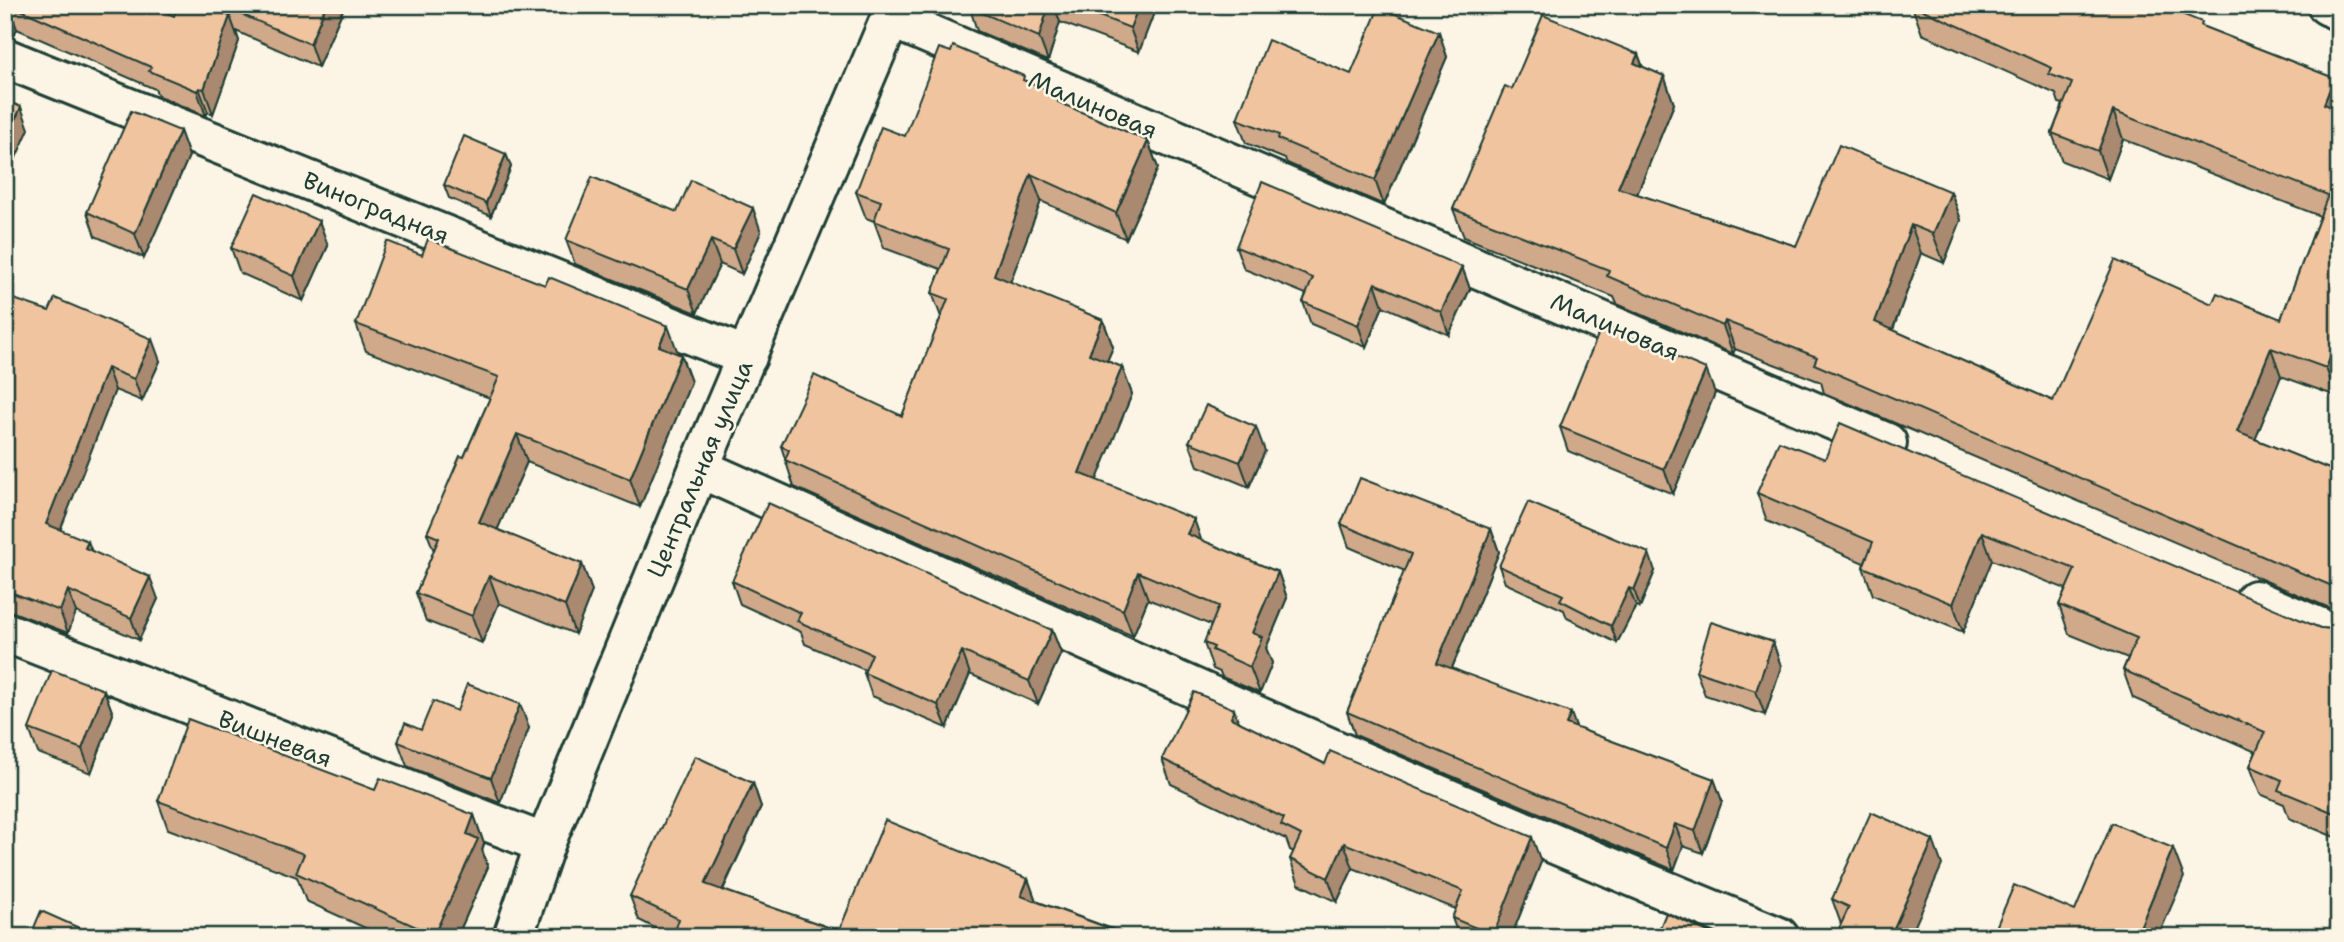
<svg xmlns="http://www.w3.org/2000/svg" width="2344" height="942" font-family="'Shantell Sans',sans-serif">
<rect width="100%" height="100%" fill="#fcf5e5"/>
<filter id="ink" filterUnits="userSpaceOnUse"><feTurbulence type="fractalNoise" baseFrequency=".0143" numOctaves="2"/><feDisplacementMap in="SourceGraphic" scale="14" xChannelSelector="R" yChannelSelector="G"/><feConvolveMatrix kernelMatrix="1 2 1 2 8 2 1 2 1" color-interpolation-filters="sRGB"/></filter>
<g filter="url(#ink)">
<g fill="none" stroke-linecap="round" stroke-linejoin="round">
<g stroke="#1f3d34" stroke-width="44">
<g id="street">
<path d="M2327,5L2339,11"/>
<path d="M891,18L1887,443"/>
<path d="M5,58L747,357"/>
<path d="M699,468C1057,628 1415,789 1779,937"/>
<path d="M2255,600L2339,636"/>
<path d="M5,632L545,844"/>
<path d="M513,937L545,844L699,468L896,5"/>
</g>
</g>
<use href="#street" stroke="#fcf5e5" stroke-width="38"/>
</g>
<g fill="#cfa98a" stroke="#1f3d34" stroke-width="2">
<path d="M5,5H149L174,16L206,7L205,5H345L318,67L236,31L239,41L213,114L208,112L206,116L158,96L155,89L17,29L14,34L5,30Z"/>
<path d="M969,5H1157L1139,52L1060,22L1048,61L977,31Z"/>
<path d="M1912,6L2204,27L2334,78L2339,92V390L2336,396L2281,376L2255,439L2339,473V612L1824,393L1821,382L1735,349L1733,354L1617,304L1614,297L1464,237L1453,209L1512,89L1638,54L1643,67L1664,76L1674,104L1637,194L1796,246L1951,192L1961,220L1944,263L1921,253L1893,330L2053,401L2212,304L2281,319L2320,216L2123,139L2108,179L2062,161L2052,133L2063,104L2059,103L2056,94L1922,34Z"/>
<path d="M1439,32L1447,57L1384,205L1287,163L1285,159L1246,143L1237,119L1351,74Z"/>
<path d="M1026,81L1061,94L1066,106L1148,141L1158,168L1126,239L1041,201L1010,282L1103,320L1113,347L1107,361L1122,367L1132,394L1096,480L1201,540L1278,572L1287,598L1266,648L1272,663L1260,693L1222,677L1220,672L1213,669L1204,643L1211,625L1148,599L1133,636L794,487L781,446L902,416L941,317L932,293L941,269L884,248L874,221L866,218L856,192Z"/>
<path d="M180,131L189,156L144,258L95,236L87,212Z"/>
<path d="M506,154L511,167L491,216L449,198L444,185Z"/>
<path d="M677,212L761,232L742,274L720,264L697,313L575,264L566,240Z"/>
<path d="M319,221L328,246L303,301L240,273L231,248Z"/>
<path d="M1236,247L1462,267L1470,289L1449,335L1383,306L1366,347L1311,324L1303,302L1306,294L1244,269Z"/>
<path d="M5,296L160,361L142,401L115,390L60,530L92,551L158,599L139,640L76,612L68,633L13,612L5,611Z"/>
<path d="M356,324L678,353V354L681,355L691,382L640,507L527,462L497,530L582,564L592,591L575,634L499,603L482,643L426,621L416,593L434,551L427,533L464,457L490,398L366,351Z"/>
<path d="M1715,393L1673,494L1568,451L1560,427Z"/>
<path d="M1189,442L1265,451L1249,487L1198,466Z"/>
<path d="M1825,459L2320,628L2332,629L2339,627V839L2289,818L2284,804L2260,794L2250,766L2256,752L2133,698L2123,670L2128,658L2069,634L2059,605L2066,589L1992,560L1963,632L1873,595L1863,567L1864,563L1767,521L1757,493Z"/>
<path d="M1341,524L1491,529L1499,552L1452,668L1577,728L1714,779L1722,801L1703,853L1683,846L1674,870L1355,735L1347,712L1405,571L1349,547Z"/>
<path d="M1499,566L1655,571L1640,607L1636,606L1617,643L1567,618L1564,610L1505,583Z"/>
<path d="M732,581L1052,630L1061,653L1038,704L970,674L947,728L872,696L864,673L865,670L805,644L801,632L740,604Z"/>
<path d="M1773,642L1781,667L1765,715L1705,695L1696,671Z"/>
<path d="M104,690L113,714L91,773L38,753L29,729Z"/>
<path d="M457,711L529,728L500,803L407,766L398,742Z"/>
<path d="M1239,722L1325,764L1541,862L1511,937H1459L1452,918L1456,909L1353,868L1337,902L1299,884L1290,859L1294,852L1290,850L1286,839L1171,784L1162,759Z"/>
<path d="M753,783L761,807L723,890L839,931L1028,879L1036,901L1134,937H673L639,920L630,896Z"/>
<path d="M375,790L474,815L484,844L482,850L488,867L457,937H385L306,901L297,877L168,829L158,801Z"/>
<path d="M1942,865L1841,924L1832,899Z"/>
</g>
<g fill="#a98970" stroke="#1f3d34" stroke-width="2">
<path d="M7,5H8L17,29L14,34L5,9Z"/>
<path d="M326,5H345L318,67L310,44Z"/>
<path d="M1049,5H1054L1060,22L1048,61L1039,37Z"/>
<path d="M1139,5H1157L1139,52L1130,28Z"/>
<path d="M230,16L239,41L213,114L204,89Z"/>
<path d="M1439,32L1447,57L1384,205L1375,180Z"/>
<path d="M1638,54L1648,82L1634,63Z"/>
<path d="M1664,76L1674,104L1628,216L1618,188Z"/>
<path d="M2334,78L2339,92V119L2324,104Z"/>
<path d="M199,88L208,112L206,116L197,91Z"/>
<path d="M1061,94L1071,120L1058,102Z"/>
<path d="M21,107L29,129L5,182V142Z"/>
<path d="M2113,111L2123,139L2108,179L2098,151Z"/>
<path d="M180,131L189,156L144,258L135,234Z"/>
<path d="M1148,141L1158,168L1126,239L1116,213Z"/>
<path d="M506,154L511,167L491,216L486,203Z"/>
<path d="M1031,174L1041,201L1003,301L994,275Z"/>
<path d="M1951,192L1961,220L1944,263L1933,234Z"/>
<path d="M753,208L761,232L742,274L733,249Z"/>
<path d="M319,221L328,246L303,301L294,276Z"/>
<path d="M1911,225L1921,253L1885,350L1875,322Z"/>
<path d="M711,240L720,264L697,313L688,289Z"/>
<path d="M1462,267L1470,289L1449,335L1441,312Z"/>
<path d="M1375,283L1383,306L1366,347L1358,325Z"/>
<path d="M1103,320L1113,347L1099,380L1089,354Z"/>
<path d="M1725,321L1735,349L1733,354L1723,326Z"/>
<path d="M668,326L678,353L669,374L659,346Z"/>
<path d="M2339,335V390L2336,396L2326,368Z"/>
<path d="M152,339L160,361L142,401L134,379Z"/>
<path d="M2271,348L2281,376L2247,460L2237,432Z"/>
<path d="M681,355L691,382L640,507L630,479Z"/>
<path d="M1122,367L1132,394L1089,499L1079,473Z"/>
<path d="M107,368L115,390L54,546L46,524Z"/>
<path d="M1706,369L1715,393L1673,494L1664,469Z"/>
<path d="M1256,427L1265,451L1249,487L1240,462Z"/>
<path d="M517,434L527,462L489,549L479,522Z"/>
<path d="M1194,519L1203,545L1187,534Z"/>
<path d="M1491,529L1499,552L1445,685L1437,663Z"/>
<path d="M1982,532L1992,560L1963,632L1953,604Z"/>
<path d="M88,541L96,563L85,548Z"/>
<path d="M1649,553L1655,571L1640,607L1634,590Z"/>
<path d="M582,564L592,591L575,634L565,606Z"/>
<path d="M1138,572L1148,599L1133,636L1123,610Z"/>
<path d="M1278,572L1287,598L1266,648L1272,663L1260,693L1250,667L1252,633Z"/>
<path d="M489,576L499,603L482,643L472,616Z"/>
<path d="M150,577L158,599L139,640L131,618Z"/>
<path d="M1629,588L1636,606L1617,643L1611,626Z"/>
<path d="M68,590L76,612L68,633L60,611Z"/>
<path d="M1052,630L1061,653L1038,704L1029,681Z"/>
<path d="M1773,642L1781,667L1765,715L1756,691Z"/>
<path d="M962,651L970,674L947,728L938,705Z"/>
<path d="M104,690L113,714L91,773L82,749Z"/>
<path d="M520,704L529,728L500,803L491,778Z"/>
<path d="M1234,709L1243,734L1231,718Z"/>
<path d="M1571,713L1579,735L1566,724Z"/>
<path d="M1714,779L1722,801L1703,853L1695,831Z"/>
<path d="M753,783L761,807L714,908L705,884Z"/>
<path d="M474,815L484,844L482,850L488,867L457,937H434V935L467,834Z"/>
<path d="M1675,824L1683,846L1674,870L1666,848Z"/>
<path d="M1532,837L1541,862L1511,937H1494L1493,935Z"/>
<path d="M1933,840L1942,865L1910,937H1890Z"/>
<path d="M1344,843L1353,868L1337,902L1328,878Z"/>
<path d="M2173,848L2184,877L2158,937H2136Z"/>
<path d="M1028,879L1037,904L1021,896Z"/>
</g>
<g fill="#f1c4a0" stroke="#1f3d34" stroke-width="2">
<path d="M10,5H149L174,16L178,5H200L230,16L204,89L199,88L197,91L149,71L151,67Z"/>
<path d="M220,5H326L310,44Z"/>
<path d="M969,5H1049L1039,37L968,7Z"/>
<path d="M1071,5H1139L1130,28Z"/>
<path d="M1912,5H2159L2202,22L2201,26L2334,78L2324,104L2339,110V285L2336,292L2339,293V335L2326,368L2271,348L2237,432L2339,473V589L1814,364L1817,357L1725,321L1723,326L1607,276L1609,270L1453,209L1505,86L1512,89L1543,15L1638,54L1634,63L1664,76L1618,188L1796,246L1839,145L1951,192L1933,234L1911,225L1875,322L2053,401L2115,260L2212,304L2217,293L2281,319L2328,195L2113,111L2098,151L2052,133L2072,83L2049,74L2052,68Z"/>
<path d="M1379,7L1439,32L1375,180L1278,139L1279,135L1237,119L1268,40L1351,74Z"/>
<path d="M953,46L1024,76L1023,80L1061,94L1058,102L1148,141L1116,213L1031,174L994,275L1103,320L1089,354L1122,367L1079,473L1194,519L1187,534L1278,572L1252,633L1262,637L1250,667L1212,650L1214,647L1204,643L1219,606L1138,572L1123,610L785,460L789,450L781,446L814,375L902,416L948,299L932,293L949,249L874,221L881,201L856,192L881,127L905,136L939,48L951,52Z"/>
<path d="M5,100L21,107L5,142Z"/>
<path d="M131,111L180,131L135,234L87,212Z"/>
<path d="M464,136L506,154L486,203L444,185Z"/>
<path d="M592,177L677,212L691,180L753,208L733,249L711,240L688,289L566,240Z"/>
<path d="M1262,182L1462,267L1441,312L1375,283L1358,325L1303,302L1313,278L1236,247Z"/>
<path d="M256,193L319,221L294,276L231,248Z"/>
<path d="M428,239L545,285L549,277L668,326L659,346L681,355L630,479L517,434L479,522L582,564L565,606L489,576L472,616L416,593L439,538L427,533L460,456L464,457L499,377L356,324L387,241L422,255Z"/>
<path d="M5,296L49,311L55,298L152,339L134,379L107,368L46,524L88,541L85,548L150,577L131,618L68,590L60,611L5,590V369L12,351L5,348Z"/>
<path d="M1602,325L1706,369L1664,469L1560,427Z"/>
<path d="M1206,405L1256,427L1240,462L1189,442Z"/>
<path d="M1840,423L2320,628L2332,629L2339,627V815L2278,790L2282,780L2250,766L2265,732L2123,670L2137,638L2059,605L2075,569L1982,532L1953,604L1863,567L1873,542L1757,493L1779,441L1825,459Z"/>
<path d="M1360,478L1491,529L1437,663L1571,713L1566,724L1714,779L1695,831L1675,824L1666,848L1347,712L1411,554L1341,524Z"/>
<path d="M1528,502L1649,553L1634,590L1629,588L1611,626L1560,600L1563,595L1499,566Z"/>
<path d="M768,503L1052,630L1029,681L962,651L938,705L864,673L872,654L797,621L801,613L732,581Z"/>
<path d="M1711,622L1773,642L1756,691L1696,671Z"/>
<path d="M52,670L104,690L82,749L29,729Z"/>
<path d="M467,684L520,704L491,778L398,742L405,723L421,730L433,701L457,711Z"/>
<path d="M1194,692L1234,709L1231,718L1325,764L1330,751L1532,837L1493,935L1452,918L1463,891L1344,843L1328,878L1290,859L1301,835L1281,825L1284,818L1162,759Z"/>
<path d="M188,719L375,790L380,778L474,815L467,834L478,839L434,935L296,873L304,854L158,801Z"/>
<path d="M695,756L753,783L705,884L839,931L885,820L1028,879L1021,896L1133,937H673L679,919L630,896Z"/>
<path d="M1871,812L1933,840L1890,937H1835L1849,907L1832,899Z"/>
<path d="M2112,823L2173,848L2136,937H1992L2014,885L2075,911Z"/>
<path d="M41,911L95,935L94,937H30Z"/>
<path d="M1666,913L1719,937H1656Z"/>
</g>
</g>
<g text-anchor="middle" stroke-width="5" stroke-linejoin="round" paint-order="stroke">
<g font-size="24" fill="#1f3d34" stroke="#fcf5e5">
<text transform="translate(1093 105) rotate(23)" y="8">Малиновая</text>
<text transform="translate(376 208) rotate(22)" y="8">Виноградная</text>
<text transform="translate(1615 327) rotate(23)" y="8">Малиновая</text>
<text transform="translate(700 469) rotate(-67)" y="8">Центральная улица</text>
<text transform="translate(275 739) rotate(21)" y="8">Вишневая</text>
</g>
</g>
<rect width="2344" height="942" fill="none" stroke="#fcf5e5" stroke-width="28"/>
<rect x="14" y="14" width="2316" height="914" fill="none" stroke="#1f3d34" stroke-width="2.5" filter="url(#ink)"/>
</svg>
